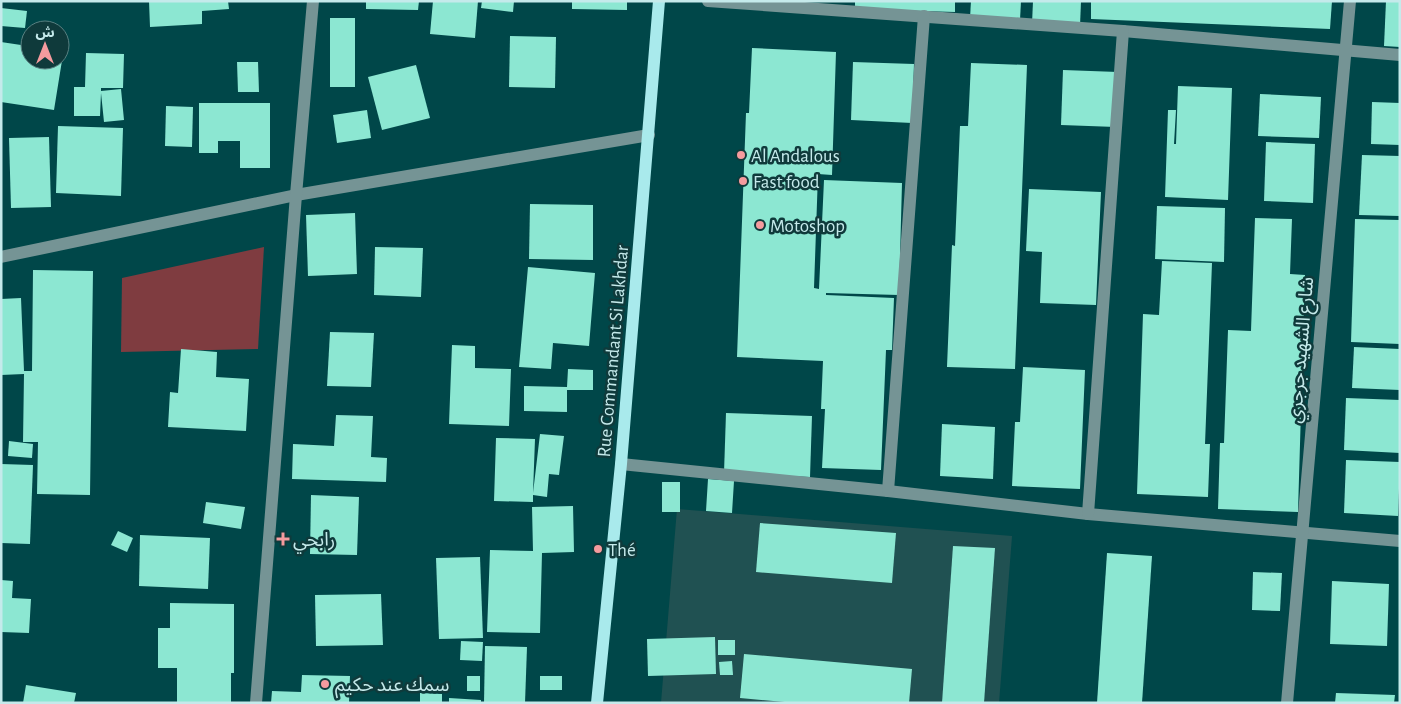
<svg xmlns="http://www.w3.org/2000/svg" width="1401" height="704" font-family="'Alegreya Sans','Noto Sans Arabic',sans-serif">
<rect width="100%" height="100%" fill="#004749"/>
<path fill="#205152" d="M677,509L1012,536L999,703H661Z"/>
<path fill="#7f3c40" d="M264,247L258,349L121,352L122,278Z"/>
<g fill="#8ce7d2">
<path d="M149,1H228L229,9L202,11V24L150,27Z"/>
<path d="M366,1H419L418,10L366,9Z"/>
<path d="M433,1H478L475,38L430,34Z"/>
<path d="M482,1H514L513,12L481,8Z"/>
<path d="M572,1H627V10L572,9Z"/>
<path d="M855,1H955V12L855,9Z"/>
<path d="M971,1H1021L1020,20L970,18Z"/>
<path d="M1033,1H1081L1080,26L1032,24Z"/>
<path d="M1091,1H1332L1330,29L1091,19Z"/>
<path d="M1386,1H1400V47L1384,46Z"/>
<path d="M1,8L27,11L25,28L1,26Z"/>
<rect x="330" y="18" width="25" height="69"/>
<path d="M23,35L30,36V60H60V41L65,42L54,110L1,102V42L21,45Z"/>
<path d="M510,36L556,37L555,88L509,87Z"/>
<path d="M752,48L836,52L832,175L818,174L814,288L819,289L824,180L902,183L899,295L826,293V295L894,298L892,350H886L881,470L822,468L825,409H821L823,361L737,357L746,113H749Z"/>
<path d="M86,53L124,54L123,88H101V91L121,89L124,120L104,122L101,93L100,116H74V87H85Z"/>
<path d="M237,62H258L259,92H238Z"/>
<path d="M853,62L914,64L912,123L851,120Z"/>
<path d="M971,63L1027,65L1015,369L947,367L952,245L955,246L960,126H968Z"/>
<path d="M416,65L430,118L382,130L368,77Z"/>
<path d="M1063,70L1118,72L1116,127L1061,125Z"/>
<path d="M1178,86L1232,88L1228,200L1165,197L1168,110H1176L1174,144H1176Z"/>
<path d="M1260,94L1321,97L1319,138L1258,136Z"/>
<path d="M1372,102L1400,103V145L1371,144Z"/>
<path d="M199,103H270V168H240V141H218V153H199Z"/>
<path d="M166,106L193,107L192,147L165,146Z"/>
<path d="M367,110L371,138L337,143L333,115Z"/>
<path d="M58,126L123,128L121,196L56,193Z"/>
<path d="M49,137L51,207L11,208L9,138Z"/>
<path d="M1266,142L1315,144L1313,203L1264,201Z"/>
<path d="M1362,155L1400,156V216L1359,215Z"/>
<path d="M1029,189L1101,192L1096,305L1040,303L1042,252L1026,251Z"/>
<path d="M530,204L593,205V260L529,259Z"/>
<path d="M1157,206L1225,208L1224,262L1155,259Z"/>
<path d="M355,213L357,274L308,276L306,215Z"/>
<path d="M1255,218L1292,219L1290,274L1305,275L1298,512L1218,509L1220,443H1224L1228,330L1251,331Z"/>
<path d="M1355,219L1400,220V344L1351,342Z"/>
<path d="M375,247L423,248L421,297L374,295Z"/>
<path d="M1162,261L1212,263L1205,444H1210L1208,497L1137,494L1143,314L1159,315Z"/>
<path d="M528,267L595,273L589,346L553,343L551,369L519,367Z"/>
<path d="M33,270L93,271L90,495L37,494L38,442H23L24,374L1,375V299L21,298L24,371H32Z"/>
<path d="M330,332L374,333L371,387L327,386Z"/>
<path d="M452,345L475,346V368L511,369L509,426L449,424Z"/>
<path d="M1354,347L1400,349V390L1352,388Z"/>
<path d="M181,349L217,352L216,377L249,379L246,431L168,427L170,392L178,393Z"/>
<path d="M1023,367L1085,370L1080,489L1012,486L1015,422H1020Z"/>
<path d="M568,369L593,370V390H567V412L524,411V386L567,387Z"/>
<path d="M1346,398L1400,400V453L1344,450Z"/>
<path d="M726,413L812,416L810,477L724,473Z"/>
<path d="M336,415L373,416L371,457L387,458L386,482L292,479L293,444L334,446Z"/>
<path d="M942,424L995,427L993,479L940,476Z"/>
<path d="M540,434L564,436L559,475L549,474L547,497L533,495V502L494,501L496,438L535,439L533,493Z"/>
<path d="M9,441L33,444L32,458L8,456Z"/>
<path d="M1346,460L1400,462L1398,516L1344,513Z"/>
<path d="M1,464L33,465L30,544L1,543Z"/>
<path d="M708,479L734,481L732,513L706,511Z"/>
<rect x="662" y="482" width="18" height="30"/>
<path d="M311,495L359,497L357,555L310,554Z"/>
<path d="M206,502L245,507L241,529L203,523Z"/>
<path d="M573,506L574,552L542,553L540,633L487,632L490,550L533,551L532,507Z"/>
<path d="M760,523L896,533L892,583L756,572Z"/>
<path d="M118,531L133,538L127,552L111,545Z"/>
<path d="M140,535L210,538L208,589L139,586Z"/>
<path d="M953,546L995,548L984,703H942Z"/>
<path d="M1107,553L1152,556L1142,703H1097Z"/>
<path d="M480,557L483,638L439,639L436,558Z"/>
<path d="M1253,572L1282,573L1280,611L1252,610Z"/>
<path d="M1,580L13,581L12,598L31,599L29,633L1,632Z"/>
<path d="M1332,581L1389,584L1387,646L1330,644Z"/>
<path d="M381,594L383,645L316,646L315,595Z"/>
<path d="M170,603L234,604V673H231V703H177V668H158V628H170Z"/>
<path d="M715,637L716,674L648,676L647,639Z"/>
<rect x="718" y="640" width="17" height="15"/>
<path d="M461,641L483,642L482,661L460,660Z"/>
<path d="M485,646L527,647L525,703H484Z"/>
<path d="M744,654L912,669L909,703H796L740,698Z"/>
<path d="M732,661L733,675H720L719,662Z"/>
<path d="M302,675L350,676L349,703H271L272,691L301,692Z"/>
<rect x="467" y="676" width="13" height="15"/>
<rect x="540" y="676" width="22" height="14"/>
<path d="M26,685L76,693L74,703H23Z"/>
<path d="M420,693L442,694V703H420Z"/>
<path d="M1336,693L1395,695L1394,703H1335Z"/>
<path d="M449,698L481,700V703H449Z"/>
</g>
<g fill="none" stroke-linecap="round" stroke-linejoin="round">
<g stroke="#759495" stroke-width="12">
<path d="M708,1L1123,31L1400,55"/>
<path d="M1,257L296,195L649,135"/>
<path d="M621,464L888,491L1088,514L1400,541"/>
<path d="M888,491L924,16"/>
<path d="M1088,514L1123,31"/>
<path d="M256,703L296,195L313,1"/>
<path d="M1287,703L1350,1"/>
</g>
<path stroke="#a9eaec" stroke-width="12" d="M597,703L621,464L659,1"/>
</g>
<g fill="#f59b9e" stroke="#0f3a3b" stroke-width="2">
<circle cx="741" cy="155" r="5"/>
<circle cx="743" cy="181" r="5"/>
<circle cx="760" cy="225" r="5"/>
<path d="M280.5 531.5h5v5h5v5h-5v5h-5v-5h-5v-5h5z"/>
<circle cx="598" cy="549" r="5"/>
<circle cx="325" cy="684" r="5"/>
</g>
<g text-anchor="middle" stroke-width="5" stroke-linejoin="round" paint-order="stroke">
<g font-size="19" fill="#c5eaeb" stroke="#0f3a3b" text-anchor="start">
<text x="751" y="162">Al Andalous</text>
<text x="753" y="188">Fast food</text>
<text x="770" y="232">Motoshop</text>
<text x="293" y="546">رابحي</text>
<text x="608" y="556">Thé</text>
<text x="335" y="691">سمك عند حكيم</text>
</g>
<g font-size="19" fill="#c5eaeb" stroke="#0f3a3b">
<text transform="translate(1300 350) rotate(-85)" y="7">شارع الشهيد جرجري</text>
<text transform="translate(612 351) rotate(-85)" y="7">Rue Commandant Si Lakhdar</text>
</g>
</g>
<rect width="1401" height="704" fill="none" stroke="#c5eaeb" stroke-width="5"/>
<g transform="translate(45 45)"><circle r="24" fill="#0f3a3b" stroke="#588081"/>
<path d="M0-4L9 19L0 12L-9 19Z" fill="#f59b9e"/>
<text y="-8" font-size="14" font-weight="bold" text-anchor="middle" fill="#c5eaeb">ش</text>
</g>
</svg>
